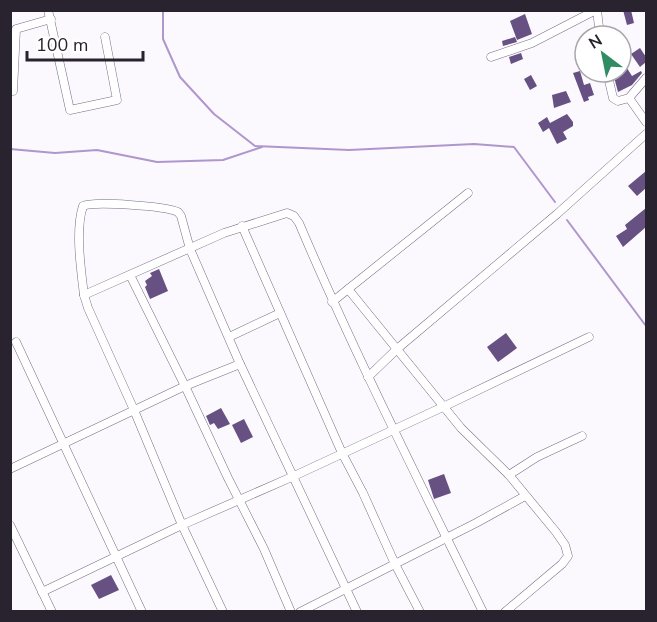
<svg xmlns="http://www.w3.org/2000/svg" width="657" height="622" font-family="'Nunito Sans',sans-serif">
<rect width="100%" height="100%" fill="#fbf9fe"/>
<g fill="none" stroke-linecap="round" stroke-linejoin="round">
<g stroke="#af96cd" stroke-width="2">
<path d="M163,10V39L180,77L214,114L255,146L349,150L474,144L514,147L555,202"/>
<path d="M10,149L55,153L97,150L157,162L223,160L262,147"/>
<path d="M567,220L646,326"/>
</g>
</g>
<g fill="#675082">
<path d="M623,10H631L634,23L627,25Z"/>
<path d="M525,14L532,34L517,40L510,21Z"/>
<path d="M515,37L517,42L503,46L502,41Z"/>
<path d="M640,48L646,57V62L640,67L631,54Z"/>
<path d="M625,49L630,57L623,62L632,76L641,71L642,73L632,85L618,92L614,77L622,73L621,52Z"/>
<path d="M521,53L523,59L511,64L509,57Z"/>
<path d="M580,71L584,85L590,83L594,95L588,97L589,100L584,102L573,73Z"/>
<path d="M531,75L537,86L530,90L524,79Z"/>
<path d="M566,91L571,102L554,108L552,95Z"/>
<path d="M567,114L573,122V126L563,132L567,139L557,144L549,128L543,132L538,123L547,117L550,123Z"/>
<path d="M646,171V188L637,196L628,186Z"/>
<path d="M646,208V227L623,247L616,236L627,229L625,225Z"/>
<path d="M159,269L168,291L150,299L145,287L147,285L145,281L152,276L150,273Z"/>
<path d="M506,333L517,348L498,362L487,347Z"/>
<path d="M221,408L230,424L218,429L214,423L210,425L206,416Z"/>
<path d="M244,419L253,437L241,443L232,425Z"/>
<path d="M444,474L451,493L434,499L428,480Z"/>
<path d="M111,575L119,590L99,599L91,585Z"/>
</g>
<g fill="none" stroke-linecap="round" stroke-linejoin="round">
<g stroke="#776d86" stroke-width="9">
<g id="minor">
<path d="M48,10L70,110L117,100L105,37"/>
<path d="M597,10L600,36"/>
<path d="M491,57L532,43L596,10"/>
<path d="M607,72L613,98L618,101L629,98"/>
<path d="M646,78L629,98L646,122"/>
<path d="M13,91L16,29L51,19"/>
<path d="M242,226L342,453L363,493L395,564L420,612"/>
<path d="M130,275L185,386L228,478L264,549L291,612"/>
<path d="M348,289L461,428L509,475L556,532L565,545L568,556L562,564L505,612"/>
<path d="M84,295C81,270 75,230 83,206C94,201 166,206 178,212L181,216L190,249L240,364L357,612"/>
<path d="M332,302L468,193"/>
<path d="M229,337L280,313"/>
<path d="M16,342L142,612"/>
<path d="M368,377L397,349L557,214L646,134"/>
<path d="M10,469L185,386L240,364"/>
<path d="M509,475L537,457L582,436"/>
<path d="M10,525L52,612"/>
<path d="M42,592L182,525L294,476L445,406L589,337"/>
<path d="M223,612L182,525L134,410L88,308L84,295L224,233L287,213L294,216L299,223C355,355 420,483 483,612"/>
<path d="M300,612L476,523L525,496"/>
</g>
</g>
<use href="#minor" stroke="#fff" stroke-width="8"/>
</g>
<rect width="657" height="622" fill="none" stroke="#28232e" stroke-width="24"/>
<g transform="translate(603 54) rotate(328)"><circle r="28" fill="#ffffff" stroke="#a9a7ab" stroke-width="1.5"/>
<path d="M0-4.5L10 22L0 15L-10 22Z" fill="#2f8c63"/>
<text y="-9" font-size="16" font-weight="bold" text-anchor="middle" fill="#28232e">N</text>
</g>
<path d="M27 51v9h116v-9" fill="none" stroke="#28232e" stroke-width="3"/>
<text x="36" y="51" font-size="18" fill="#28232e" stroke="#ffffff" stroke-width="4.5" paint-order="stroke">100 m</text>
</svg>
